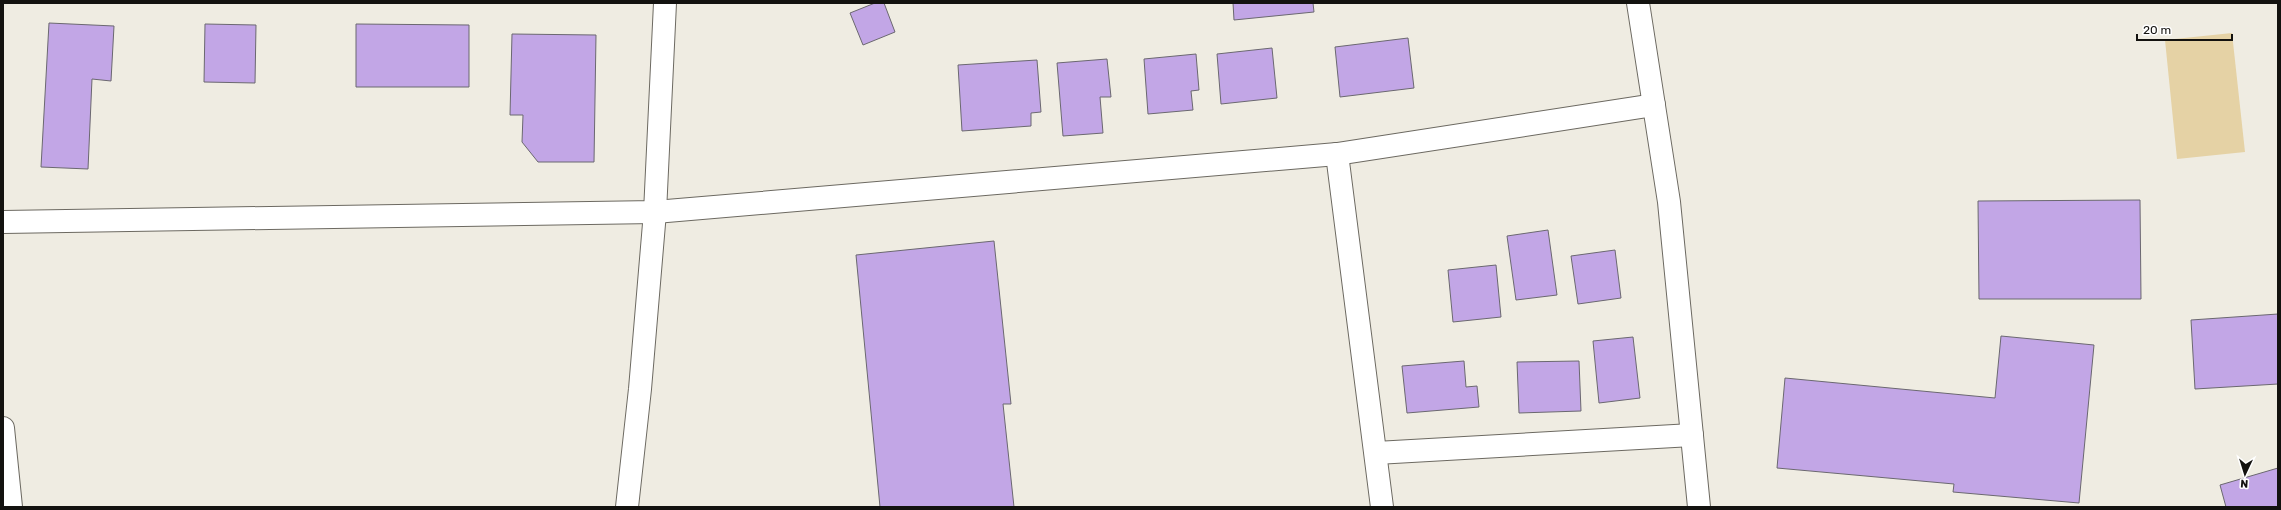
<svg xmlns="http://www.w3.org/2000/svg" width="2281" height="510" font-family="Rubik,sans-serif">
<rect width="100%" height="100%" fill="#efece2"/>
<path fill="#e5d2a5" d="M2232,33L2245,152L2177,159L2165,40Z"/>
<g fill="#c2a6e6" stroke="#6b6870">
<path d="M875,3H884L895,32L863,45L850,13Z"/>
<path d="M1233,3H1313L1314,12L1234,20Z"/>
<path d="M49,23L114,26L111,81L92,79L88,169L41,167Z"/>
<path d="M205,24L256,25L255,83L204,82Z"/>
<path d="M356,24L469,25V87H356Z"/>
<path d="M512,34L596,35L594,162H538L522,142L523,115H510Z"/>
<path d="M1408,38L1414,88L1340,97L1335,47Z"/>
<path d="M1272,48L1277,98L1221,104L1217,54Z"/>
<path d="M1196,54L1199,90L1191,91L1193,110L1148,114L1144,59Z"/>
<path d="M1107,59L1111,97H1100L1103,133L1063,136L1057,63Z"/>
<path d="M1037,60L1041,112L1031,113V126L962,131L958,65Z"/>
<path d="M2140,200L2141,299H1979L1978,201Z"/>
<path d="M1548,230L1557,295L1516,300L1507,236Z"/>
<path d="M994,241L1011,404H1003L1014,507H880L856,255Z"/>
<path d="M1615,250L1621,298L1578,304L1571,256Z"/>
<path d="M1496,265L1501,317L1453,322L1448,270Z"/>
<path d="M2278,314V384L2195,389L2191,320Z"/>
<path d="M2001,336L2094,345L2079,503L1953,492L1954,484L1777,468L1785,378L1995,398Z"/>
<path d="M1633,337L1640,398L1599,403L1593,341Z"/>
<path d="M1464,361L1466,387L1477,386L1479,407L1407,413L1402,366Z"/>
<path d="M1579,361L1581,411L1519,413L1517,362Z"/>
<path d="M2278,468V507H2226L2220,485Z"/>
</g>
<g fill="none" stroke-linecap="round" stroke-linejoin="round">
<g stroke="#6c6961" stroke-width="24">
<g id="minor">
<path d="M1638,3L1669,202L1699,507"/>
<path d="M1337,154L1382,507"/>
<path d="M3,222L655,212L1337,154L1654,105"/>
<path d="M3,428L11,507"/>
<path d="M1376,453L1692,435"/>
<path d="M627,507L640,389L655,212L665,3"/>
</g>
</g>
<use href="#minor" stroke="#fff" stroke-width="22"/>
</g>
<rect width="2281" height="510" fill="none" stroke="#13120f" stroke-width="8"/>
<g transform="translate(2245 474) rotate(184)" stroke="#ffffff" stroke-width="3" paint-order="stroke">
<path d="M0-3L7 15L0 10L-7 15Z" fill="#13120f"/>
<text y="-6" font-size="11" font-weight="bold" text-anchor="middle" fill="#13120f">N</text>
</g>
<path d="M2137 34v6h95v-6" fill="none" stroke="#13120f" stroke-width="2"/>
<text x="2143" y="34" font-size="12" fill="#13120f" stroke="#ffffff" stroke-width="3" paint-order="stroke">20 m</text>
</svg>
